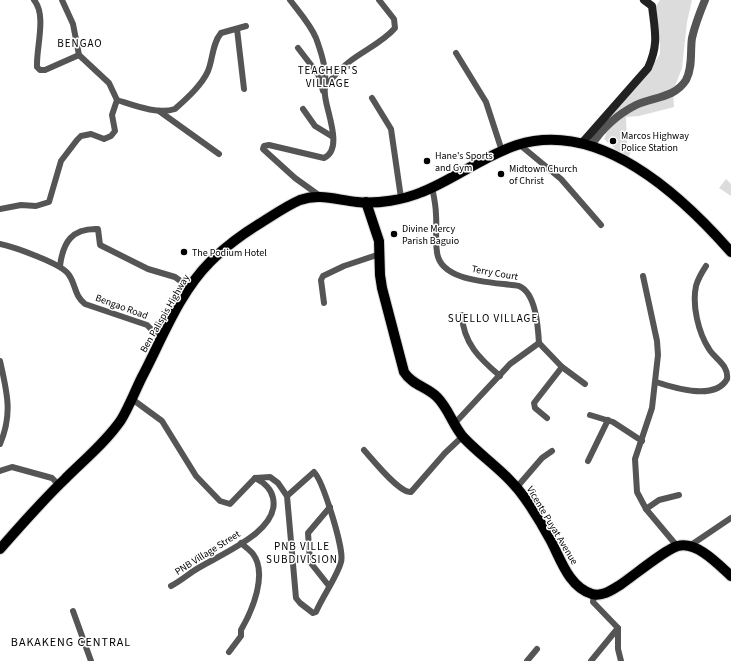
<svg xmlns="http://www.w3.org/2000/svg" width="731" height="661" font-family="'Source Sans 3',sans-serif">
<rect width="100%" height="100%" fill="#fff"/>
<g fill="#dcdcdc">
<path d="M660,0H692L687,22L682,68L673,91L674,107L639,116L626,117L627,144L632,150L627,159L604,139L606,134L600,131L603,120L646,76L660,54V44L653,11Z"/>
<path d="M726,179L731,184V196L719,188Z"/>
</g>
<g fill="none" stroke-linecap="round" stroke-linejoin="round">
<g stroke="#dbdbdb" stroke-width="12">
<g id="primary">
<path d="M366,202L379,241L380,275L382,288L404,372C412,385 427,387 437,397C449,409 453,426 464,438C483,458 507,473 524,497C534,511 543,526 551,541C561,560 569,587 592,594C602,597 612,590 620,585C632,577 667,548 678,546C697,541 719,565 731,576"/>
<path d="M0,549C21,525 42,501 65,479C84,460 106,442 121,420C129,407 135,391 142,377C162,339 179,293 210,262C225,247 241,235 259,224C272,216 286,206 300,200C319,193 337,200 357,202C378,204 403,200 422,192C455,179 483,156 517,145C600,119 681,195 731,252"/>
</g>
</g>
<g stroke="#555" stroke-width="6">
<path d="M34,0C47,15 36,48 37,67L40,70H45L79,55"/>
<path d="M290,0C299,12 310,24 316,38C320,49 325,63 325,74C326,81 324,88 325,95C326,111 344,149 324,158L269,145L264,146L263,149L295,178L320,196"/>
<path d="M237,29L244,89"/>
<path d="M298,48L318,74L323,91"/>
<path d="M456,53L486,102L502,151"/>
<path d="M325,87C332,78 340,69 349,62C364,50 382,43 395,28L394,19L379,0"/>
<path d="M372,98L391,129L401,198"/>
<path d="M117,100C133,105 158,115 175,109C186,99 202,85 208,71C213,59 212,44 221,33L246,26"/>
<path d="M303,109L315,126L333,137"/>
<path d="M159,111L219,154"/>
<path d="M520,145L561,179L601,225"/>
<path d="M432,187C434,197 436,206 436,215C437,227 435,240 437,252C440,283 496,282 519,286C536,293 538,327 539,343"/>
<path d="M0,209L21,205L36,206L49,202L61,161L77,140L81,136L91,134L104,139L111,136L115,131L112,115L117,100L109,83L79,55L73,24L62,0"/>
<path d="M0,244C14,247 63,264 69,275C76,285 74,295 85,304L147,325L161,339"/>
<path d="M60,266C63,242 72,228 98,229L100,245L148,269L175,277L190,288"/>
<path d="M643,276L657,341L658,355L652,408L635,459L637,492L646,509L677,546"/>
<path d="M324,303L321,280L323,276L344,266L380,254"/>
<path d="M462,315C463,343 480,359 500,376"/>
<path d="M539,343L562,367L585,384"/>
<path d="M0,361C7,392 13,414 0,444"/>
<path d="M656,382C674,388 715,401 727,379C729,365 715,359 709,349C698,332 692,305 696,286C698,279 702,272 706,266"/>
<path d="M132,399L162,421L196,476L220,501L230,504L255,478L270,477L278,483L287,496L296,598L300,603L313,613L316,612C322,597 337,577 341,562C345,551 323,481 314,472L287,496"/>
<path d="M590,415L613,422L642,441"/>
<path d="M547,418L535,408L534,403L562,367"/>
<path d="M455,423L510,364L539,343"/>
<path d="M364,450C373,460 399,493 411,492L445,453L462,437"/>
<path d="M588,461L608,420"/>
<path d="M0,471L12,467L52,478L59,485"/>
<path d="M517,487L542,458L552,451"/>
<path d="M646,509L659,500L679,495"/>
<path d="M688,547L731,518"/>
<path d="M171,586C179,582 185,577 192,572C213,557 281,533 273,498C271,488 263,482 255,478"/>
<path d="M329,586L310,562L308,533L330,507"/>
<path d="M594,594L593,602L618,628V649L621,661"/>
<path d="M73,611L91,661"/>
<path d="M229,652L241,636V630C252,611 268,574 253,554C250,550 245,547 241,543"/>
<path d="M527,661L537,649"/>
<path d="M591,661L618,628"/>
</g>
<path stroke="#555" stroke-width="8" d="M591,146C601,129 618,114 636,105C653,97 675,98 686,80C693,67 690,51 692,38C695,25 700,12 705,0"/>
<path stroke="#222" stroke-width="8" d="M582,143L648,68C659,44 655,32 652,6L644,0"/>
<use href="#primary" stroke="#000" stroke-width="10"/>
</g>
<g fill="#000" stroke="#fff" stroke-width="1.5">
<circle cx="613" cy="141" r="4"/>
<circle cx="427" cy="161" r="4"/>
<circle cx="501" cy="174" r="4"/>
<circle cx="394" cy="234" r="4"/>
<circle cx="184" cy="252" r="4"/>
</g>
<g text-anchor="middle" stroke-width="3" stroke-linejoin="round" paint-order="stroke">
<g font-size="10" fill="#000" stroke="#fff" text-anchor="start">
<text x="621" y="139">Marcos Highway<tspan x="621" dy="12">Police Station</tspan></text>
<text x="435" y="159">Hane's Sports<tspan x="435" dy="12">and Gym</tspan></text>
<text x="509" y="172">Midtown Church<tspan x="509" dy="12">of Christ</tspan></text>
<text x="402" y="232">Divine Mercy<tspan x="402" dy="12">Parish Baguio</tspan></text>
<text x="192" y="256">The Podium Hotel</text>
</g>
<g font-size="10" fill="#000" stroke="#fff">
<text transform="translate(495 272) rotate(10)" y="4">Terry Court</text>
<text transform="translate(122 306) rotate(20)" y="4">Bengao Road</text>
<text transform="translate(164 313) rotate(-60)" y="4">Ben Palispis Highway</text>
<text transform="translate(553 525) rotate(59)" y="4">Vicente Puyat Avenue</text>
<text transform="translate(207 552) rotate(-32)" y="4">PNB Village Street</text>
</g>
<g font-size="11" letter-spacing="1" fill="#000" stroke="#fff">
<text x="80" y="47">BENGAO</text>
<text x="328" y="74">TEACHER'S<tspan x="328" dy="13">VILLAGE</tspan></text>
<text x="493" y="322">SUELLO VILLAGE</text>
<text x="302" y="550">PNB VILLE<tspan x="302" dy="13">SUBDIVISION</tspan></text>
</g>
<g font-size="12" letter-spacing="1" fill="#000" stroke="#fff">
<text x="71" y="646">BAKAKENG CENTRAL</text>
</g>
</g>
</svg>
